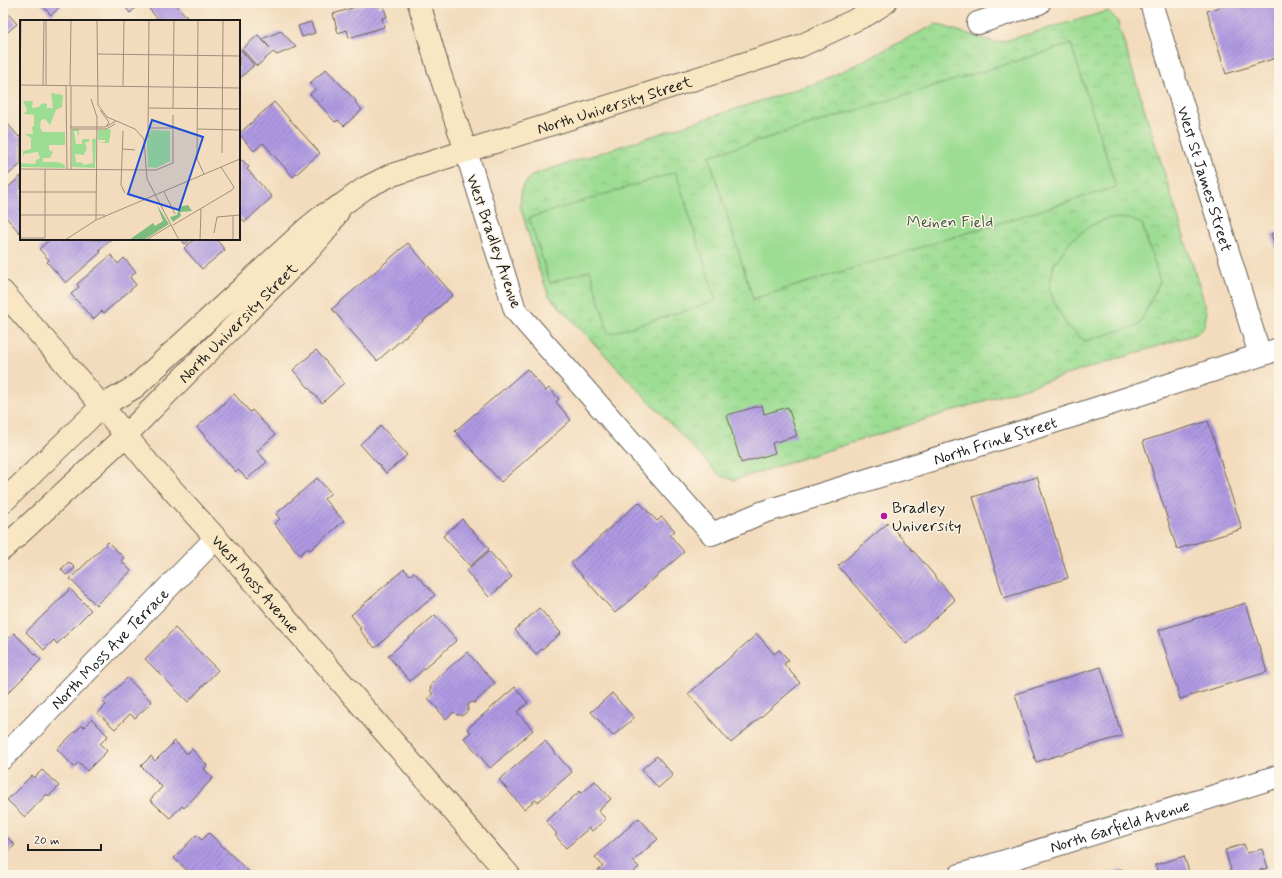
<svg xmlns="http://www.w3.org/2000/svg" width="1282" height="878" font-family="Mynerve,sans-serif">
<defs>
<pattern id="park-crowns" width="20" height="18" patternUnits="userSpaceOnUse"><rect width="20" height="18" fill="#9ddd93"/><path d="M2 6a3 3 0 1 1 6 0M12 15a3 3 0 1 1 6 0" fill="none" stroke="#87bd7e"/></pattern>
<pattern id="building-hatch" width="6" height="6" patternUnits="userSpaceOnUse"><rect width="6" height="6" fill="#af9ae3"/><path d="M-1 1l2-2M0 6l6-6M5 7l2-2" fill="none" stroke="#8e7db7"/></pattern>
</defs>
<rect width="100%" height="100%" fill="#fcf5e5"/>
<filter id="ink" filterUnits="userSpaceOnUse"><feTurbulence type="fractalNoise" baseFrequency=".025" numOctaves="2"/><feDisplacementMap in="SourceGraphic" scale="8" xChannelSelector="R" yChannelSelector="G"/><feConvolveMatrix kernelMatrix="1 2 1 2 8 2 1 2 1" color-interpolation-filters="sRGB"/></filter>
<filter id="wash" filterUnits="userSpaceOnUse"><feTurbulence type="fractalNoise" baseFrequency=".012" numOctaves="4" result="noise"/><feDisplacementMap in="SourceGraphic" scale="16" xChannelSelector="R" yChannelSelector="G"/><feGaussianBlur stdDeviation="0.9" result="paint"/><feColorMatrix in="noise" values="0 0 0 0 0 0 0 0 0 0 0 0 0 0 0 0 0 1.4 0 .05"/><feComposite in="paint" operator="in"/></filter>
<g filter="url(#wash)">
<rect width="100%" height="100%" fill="#f3dcbd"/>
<path fill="url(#park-crowns)" stroke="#5c7c58" d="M1108,11L1117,20L1207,311L1204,327L1196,334L734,480L719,475L549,296L539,270L520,205L522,187L532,175L825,80L936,24L997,43Z"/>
<g fill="#9ddd93" stroke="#5c7c58">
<path d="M1071,44L1116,187L753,299L709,156Z"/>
<path d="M676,172L716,301L609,334L590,270L550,283L529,218Z"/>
<path d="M1109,218L1129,219L1142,224L1160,281L1139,325L1085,341L1068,327L1057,308L1049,289L1054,264L1070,241L1090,226Z"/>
</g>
<g id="blocks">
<g fill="url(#building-hatch)">
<path d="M40,3H64L51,15Z"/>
<path d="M122,3H141L130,13Z"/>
<path d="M156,3H175L190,21H160L149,9Z"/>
<path d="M368,3H377L378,7L383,5L387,17L382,18L384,27L349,38L347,30L338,33L333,14Z"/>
<path d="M1233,3H1279V57L1226,74L1207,11Z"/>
<path d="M3,8L17,24L3,36Z"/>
<path d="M311,22L315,33L302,37L298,26Z"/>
<path d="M281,31L296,47L277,55L273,52L257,66L242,49L258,35L270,48L262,39Z"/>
<path d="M239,48L254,65L239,79Z"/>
<path d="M326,69L356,101L355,102L362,110L344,126L338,120L335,122L310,94L315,89L310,83Z"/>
<path d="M274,102L320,153L293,177L263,143L254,151L239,134Z"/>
<path d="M6,122L19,137L21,135V164L3,179V124Z"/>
<path d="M242,160L249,167L247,169L272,197L245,222L239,216V163Z"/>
<path d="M21,176V232L20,233L3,214V192Z"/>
<path d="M1279,231V258L1271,234Z"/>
<path d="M50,239H111L99,250L101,252L66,283L47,262L49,260L39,249Z"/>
<path d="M181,239H191L185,244Z"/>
<path d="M195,239H216L225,250L202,269L184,248Z"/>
<path d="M408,243L453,295L377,361L332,309Z"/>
<path d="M111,255L118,264L124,258L136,272L130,277L136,285L104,313L102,311L93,319L71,294L79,287L77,284Z"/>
<path d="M316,350L344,383L322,403L293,370Z"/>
<path d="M527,369L546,391L549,388L559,399L556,402L571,420L501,482L455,431Z"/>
<path d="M234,394L250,412L252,410L275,435L257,451L267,462L247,479L238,470L236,472L197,427Z"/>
<path d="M762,405L764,414L788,407L797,436L772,443L775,453L741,463L727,415Z"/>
<path d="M1208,421L1242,529L1177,549L1143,441Z"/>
<path d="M381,426L407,455L386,473L360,444Z"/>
<path d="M1037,477L1068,578L1004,598L973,497Z"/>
<path d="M317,478L331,493L324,499L344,521L310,550L308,548L300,555L274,524L280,519L276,514Z"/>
<path d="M639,502L657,521L662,517L675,531L670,535L684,552L615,613L571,563Z"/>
<path d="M462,519L489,549L470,566L443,536Z"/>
<path d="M888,523L923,562L955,600L906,644L838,566Z"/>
<path d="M108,542L124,558L121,561L131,571L96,605L70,579Z"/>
<path d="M489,551L512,577L489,597L466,571Z"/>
<path d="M69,562L75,568L66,575L61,569Z"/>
<path d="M404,569L410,575L414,572L435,595L375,648L359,629L361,628L351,615Z"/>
<path d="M70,589L91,610L57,644L54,640L44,650L26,632Z"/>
<path d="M1246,603L1267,672L1180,699L1159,630Z"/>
<path d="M539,608L561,633L536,654L515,630Z"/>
<path d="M435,615L457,640L410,681L388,656Z"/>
<path d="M175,628L218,670L188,702L145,659Z"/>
<path d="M14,633L41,660L3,698V655L6,651L3,649V644Z"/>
<path d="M757,634L774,654L779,650L789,660L784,664L800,683L731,743L688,694Z"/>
<path d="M467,652L495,683L474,703L472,702L468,705V711L463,715H457L454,712L446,719L428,698L433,694L430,691L431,685L432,683Z"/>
<path d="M1101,667L1122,736L1036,762L1015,694Z"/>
<path d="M127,678L152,702L135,718L130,714L115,729L98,713L106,705L103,702Z"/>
<path d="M515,687L528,703L517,712L533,730L490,768L464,738L471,732L467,729Z"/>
<path d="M612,693L634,718L613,736L591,712Z"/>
<path d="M92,719L108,736L100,744L107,751L87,771L79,762L74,767L57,749L82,725L84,727Z"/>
<path d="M175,741L187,754L192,749L207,765L204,769L213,778L184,808L182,806L170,818L150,800L162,787L141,766L151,756L155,761Z"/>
<path d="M545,741L572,772L538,802L535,800L524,809L499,780Z"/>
<path d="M657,756L673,775L658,788L642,769Z"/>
<path d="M42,770L59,786L49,796L47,794L25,817L7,800L32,775L34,778Z"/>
<path d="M595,781L611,799L598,811L606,819L592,831L589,828L566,848L555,835L557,834L546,821L580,791L582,793Z"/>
<path d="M639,818L658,839L633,861L639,867L633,873L635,875H593L603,866L595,857Z"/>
<path d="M3,833L15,845L3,856Z"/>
<path d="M209,833L252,875H192L174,858L196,835L202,840Z"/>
<path d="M1244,844L1247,853L1262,849L1268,868L1260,870L1261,875H1229L1227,871L1231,870L1225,850Z"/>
<path d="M1184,856L1190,875H1159L1155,865Z"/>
<path d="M1122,869L1124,875H1105Z"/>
</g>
</g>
</g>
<g filter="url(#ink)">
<use href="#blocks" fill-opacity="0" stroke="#675f54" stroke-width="1"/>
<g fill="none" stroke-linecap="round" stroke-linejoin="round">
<g stroke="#675f54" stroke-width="24">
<g id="street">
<path id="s1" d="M1151,3L1260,355"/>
<path d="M978,23L1039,3"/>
<path id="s2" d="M466,151L515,310L712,534L761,513L1079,414L1279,349"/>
<path id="s3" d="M3,758L216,538"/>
<path id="s4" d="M960,875L1279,776"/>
</g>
</g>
<g stroke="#675f54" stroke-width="24">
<g id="secondary">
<path d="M419,3L439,71L466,151"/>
<path id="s5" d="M3,292L102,406L149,464L216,538L509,875"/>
<path id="s6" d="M3,502L102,406L135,387L305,230L322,216L343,204L365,188L389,176L466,151L800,46L868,14L885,3"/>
<path id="s7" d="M3,549L126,435L311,248L324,233L338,212"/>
</g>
</g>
<use href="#street" stroke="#fff" stroke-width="22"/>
<use href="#secondary" stroke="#f9e7c3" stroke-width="22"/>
</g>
</g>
<circle fill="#b5179e" stroke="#fcf5e5" stroke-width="1.5" cx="884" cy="516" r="4"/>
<g text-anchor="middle" stroke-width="3" stroke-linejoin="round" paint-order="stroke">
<g font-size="16" fill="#1c1c1c" stroke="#fcf5e5">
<text dy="6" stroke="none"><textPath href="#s6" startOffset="744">North University Street</textPath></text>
<text dy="6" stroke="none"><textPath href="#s1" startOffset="184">West St James Street</textPath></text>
<text transform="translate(495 241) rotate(71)" y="6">West Bradley Avenue</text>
<text dy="6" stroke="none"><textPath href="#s7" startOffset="326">North University Street</textPath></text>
<text dy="6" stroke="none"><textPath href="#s2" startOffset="763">North Frink Street</textPath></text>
<text dy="6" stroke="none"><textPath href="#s5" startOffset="386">West Moss Avenue</textPath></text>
<text dy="6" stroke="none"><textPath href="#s3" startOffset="153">North Moss Ave Terrace</textPath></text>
<text dy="6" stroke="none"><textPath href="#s4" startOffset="167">North Garfield Avenue</textPath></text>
</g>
<g font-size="16" fill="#435640" stroke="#fcf5e5">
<text x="950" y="227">Meinen Field</text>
</g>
<g font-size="16" fill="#1c1c1c" stroke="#fcf5e5" text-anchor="start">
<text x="892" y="513">Bradley<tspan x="892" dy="18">University</tspan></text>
</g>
</g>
<g transform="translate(20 20)">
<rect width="220" height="220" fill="#f3dcbd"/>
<path d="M23,137V142H38L45,145V148L1,147V143L15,144L16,140Z" fill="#9ddd93"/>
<path d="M137,185L149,204L124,220H109L133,203L135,206L143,201ZM168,185L172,191L160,192L161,196L153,202L150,197L157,195L159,187Z" fill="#7ebc7d"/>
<path d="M31,73L43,75L42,87L36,90L30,105L25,99L21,100L20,108L23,112H45V125H29V130L33,132L30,138H20L18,132L4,134L3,138V131L11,129V118L5,114H13L12,107L14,106V95L4,94L7,90L3,81H13L12,88L19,87L22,83L27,84V88H33ZM52,109H59V117L57,111H54L56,124H62V119H69V122H65L67,128L64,135L55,134L56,142L63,143V145L73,143L72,119H76L75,148L52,147ZM91,109L89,123H78L85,122V120H78V110ZM131,110L150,111V141L136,148L128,147L127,121Z" fill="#9ddd93"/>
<path d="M131,113H140V136H131Z" fill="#9ddd93"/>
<path fill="none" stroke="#9d8f7d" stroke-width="1" d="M77,0L78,85L87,97L115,109L124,119L127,159L159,220M178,0L177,139L184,154M77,34L220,36M0,65L1,0M0,65L220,68M23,65L24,0M26,65V0M50,65L51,0M46,66L47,149M51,66V149M103,66L104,0M71,79L77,97L76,200M128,88L220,89M153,88L154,0M80,90L89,102L86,107M50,107H85L96,101M128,108H153M51,109H86L95,104M177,109L220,110M103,111L101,165L105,173M128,118L129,0M103,129L115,130M202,133L203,0M0,149L136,150L153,143V95M25,149V220M0,172H76M144,172L155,194M0,195H85M213,196V220M153,205L212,170L214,167L201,147M194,213L197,197L220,195M0,218H24M45,220L76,200L220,139M126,220L151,205M180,220L181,189"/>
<path fill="#1d4ed8" fill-opacity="0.15" stroke="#1d4ed8" stroke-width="2" d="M132,100L183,117L159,190L108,174Z"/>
<rect width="220" height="220" fill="none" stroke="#1c1c1c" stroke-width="2"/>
</g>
<rect width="1282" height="878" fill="none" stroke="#fcf5e5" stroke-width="16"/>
<path d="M28 844v6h73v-6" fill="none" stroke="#1c1c1c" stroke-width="2"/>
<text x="34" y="844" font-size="12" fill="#1c1c1c" stroke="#fcf5e5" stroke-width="3" paint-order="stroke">20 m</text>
</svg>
